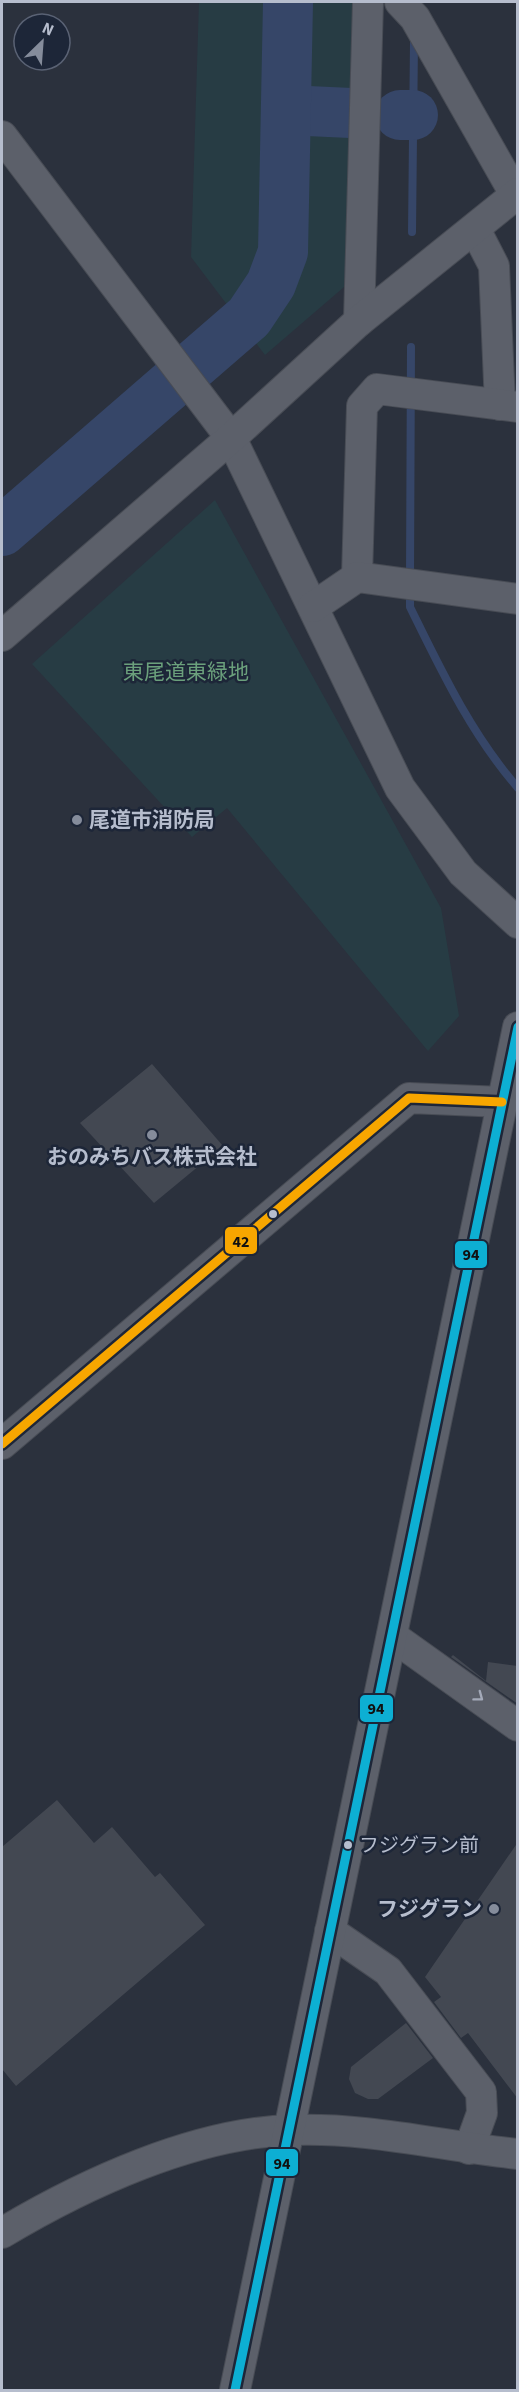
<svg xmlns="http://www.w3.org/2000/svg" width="519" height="2392" font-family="'Source Sans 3','Noto Sans JP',sans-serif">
<rect width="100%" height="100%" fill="#2b313d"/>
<g fill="#273c44">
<path d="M199,2H355L351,281L265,355L191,257Z"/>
<path d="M215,500L441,908L459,1016L428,1051L227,808L192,837L32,664Z"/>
</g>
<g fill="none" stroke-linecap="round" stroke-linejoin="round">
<g stroke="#364668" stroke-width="8">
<path d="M412,232L414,42"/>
<path d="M410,578L411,347"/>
<path d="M410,591V607C441,670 471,734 518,788"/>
</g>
<g stroke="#364668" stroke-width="50">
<path d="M286,110L351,113"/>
<path d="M400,115H413"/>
<path d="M2,531L249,317L271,284L283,252L288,2"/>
</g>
</g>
<g fill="#434852">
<path d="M152,1064L223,1146L154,1203L80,1123Z"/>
<path d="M453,1655L486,1681L488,1662L518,1666V1704L451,1657Z"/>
<path d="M57,1800L94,1843L112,1827L155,1877L160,1873L205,1925L16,2086L2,2069V1847Z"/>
<path d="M518,1842V2099L468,2033L461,2038L434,2002L441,1997L425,1977Z"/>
<path d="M406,2023L433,2058L378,2099H368L355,2093L349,2079L351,2067Z"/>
</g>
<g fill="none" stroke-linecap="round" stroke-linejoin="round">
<g stroke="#484c55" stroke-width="32">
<g id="minor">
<path d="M400,2L415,18L515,194"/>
<path d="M2,136L231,438L400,788L463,873L518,923"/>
<path d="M475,229L494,266L500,405"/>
<path d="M359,321L368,2"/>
<path d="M357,577L362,406L377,389L518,407"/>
<path d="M313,607L357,577L518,599"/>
<path d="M2,636L231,438L359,321L518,193"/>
<path d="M2,1444L409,1098L502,1102"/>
<path d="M392,1636L518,1726"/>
<path d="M330,1931L388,1971L481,2092L482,2113L469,2149"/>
<path d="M2,2233C84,2184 194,2133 291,2130C367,2127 442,2146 518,2154"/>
<path d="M235,2390L518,1027"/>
</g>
</g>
<use href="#minor" stroke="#5c606a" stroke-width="30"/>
<g stroke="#1d2638" stroke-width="14">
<path id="bus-1" d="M235,2390L518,1027"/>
</g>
<g stroke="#1d2638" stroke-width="14">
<path id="bus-2" d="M2,1444L409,1098L502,1102"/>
</g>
<use href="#bus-1" stroke="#0dafd3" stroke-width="9"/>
<use href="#bus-2" stroke="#f7a600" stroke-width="9"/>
</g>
<defs><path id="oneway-chevron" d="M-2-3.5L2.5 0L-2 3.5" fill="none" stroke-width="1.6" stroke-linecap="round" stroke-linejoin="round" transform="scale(1.5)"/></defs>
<use stroke="#a4aab9" href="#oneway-chevron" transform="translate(479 1697) rotate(37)"/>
<g fill="#858c9b" stroke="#1d2638" stroke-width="2">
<circle cx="77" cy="820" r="6"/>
<circle cx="152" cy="1135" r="6"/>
<circle cx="494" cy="1909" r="6"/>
</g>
<g fill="#b6bdcd" stroke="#1d2638" stroke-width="2">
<circle cx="273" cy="1214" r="5"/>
<circle cx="348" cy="1845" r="5"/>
</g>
<g text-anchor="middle" stroke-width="5" stroke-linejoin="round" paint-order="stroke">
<g font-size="20" fill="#b6bdcd" stroke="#1d2638" text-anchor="start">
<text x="359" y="1852">フジグラン前</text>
</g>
<g font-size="21" fill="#6ba07c" stroke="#1d2638">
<text x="186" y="679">東尾道東緑地</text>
</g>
<g font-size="21" font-weight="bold" fill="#b6bdcd" stroke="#1d2638" text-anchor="start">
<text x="89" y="827">尾道市消防局</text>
<text x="152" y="1164" text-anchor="middle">おのみちバス株式会社</text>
<text x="482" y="1916" text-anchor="end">フジグラン</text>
</g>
</g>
<g stroke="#1d2638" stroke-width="2">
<rect x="224" y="1226" width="34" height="29" rx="6" fill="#f7a600"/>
<rect x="454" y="1240" width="34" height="29" rx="6" fill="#0dafd3"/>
<rect x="359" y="1694" width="35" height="29" rx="6" fill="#0dafd3"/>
<rect x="265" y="2148" width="34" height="29" rx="6" fill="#0dafd3"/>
</g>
<g font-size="16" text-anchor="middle" font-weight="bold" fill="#111">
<text x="241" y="1247">42</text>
<text x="471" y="1260">94</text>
<text x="376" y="1714">94</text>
<text x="282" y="2169">94</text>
</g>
<rect width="519" height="2392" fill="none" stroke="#b6bdcd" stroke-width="6"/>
<g transform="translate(42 42) rotate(25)"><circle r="28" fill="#1d2638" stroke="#5a6274" stroke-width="1.5"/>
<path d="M0-4.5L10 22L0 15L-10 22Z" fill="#858c9b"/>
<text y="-9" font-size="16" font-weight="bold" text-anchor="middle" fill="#b6bdcd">N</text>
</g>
</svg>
